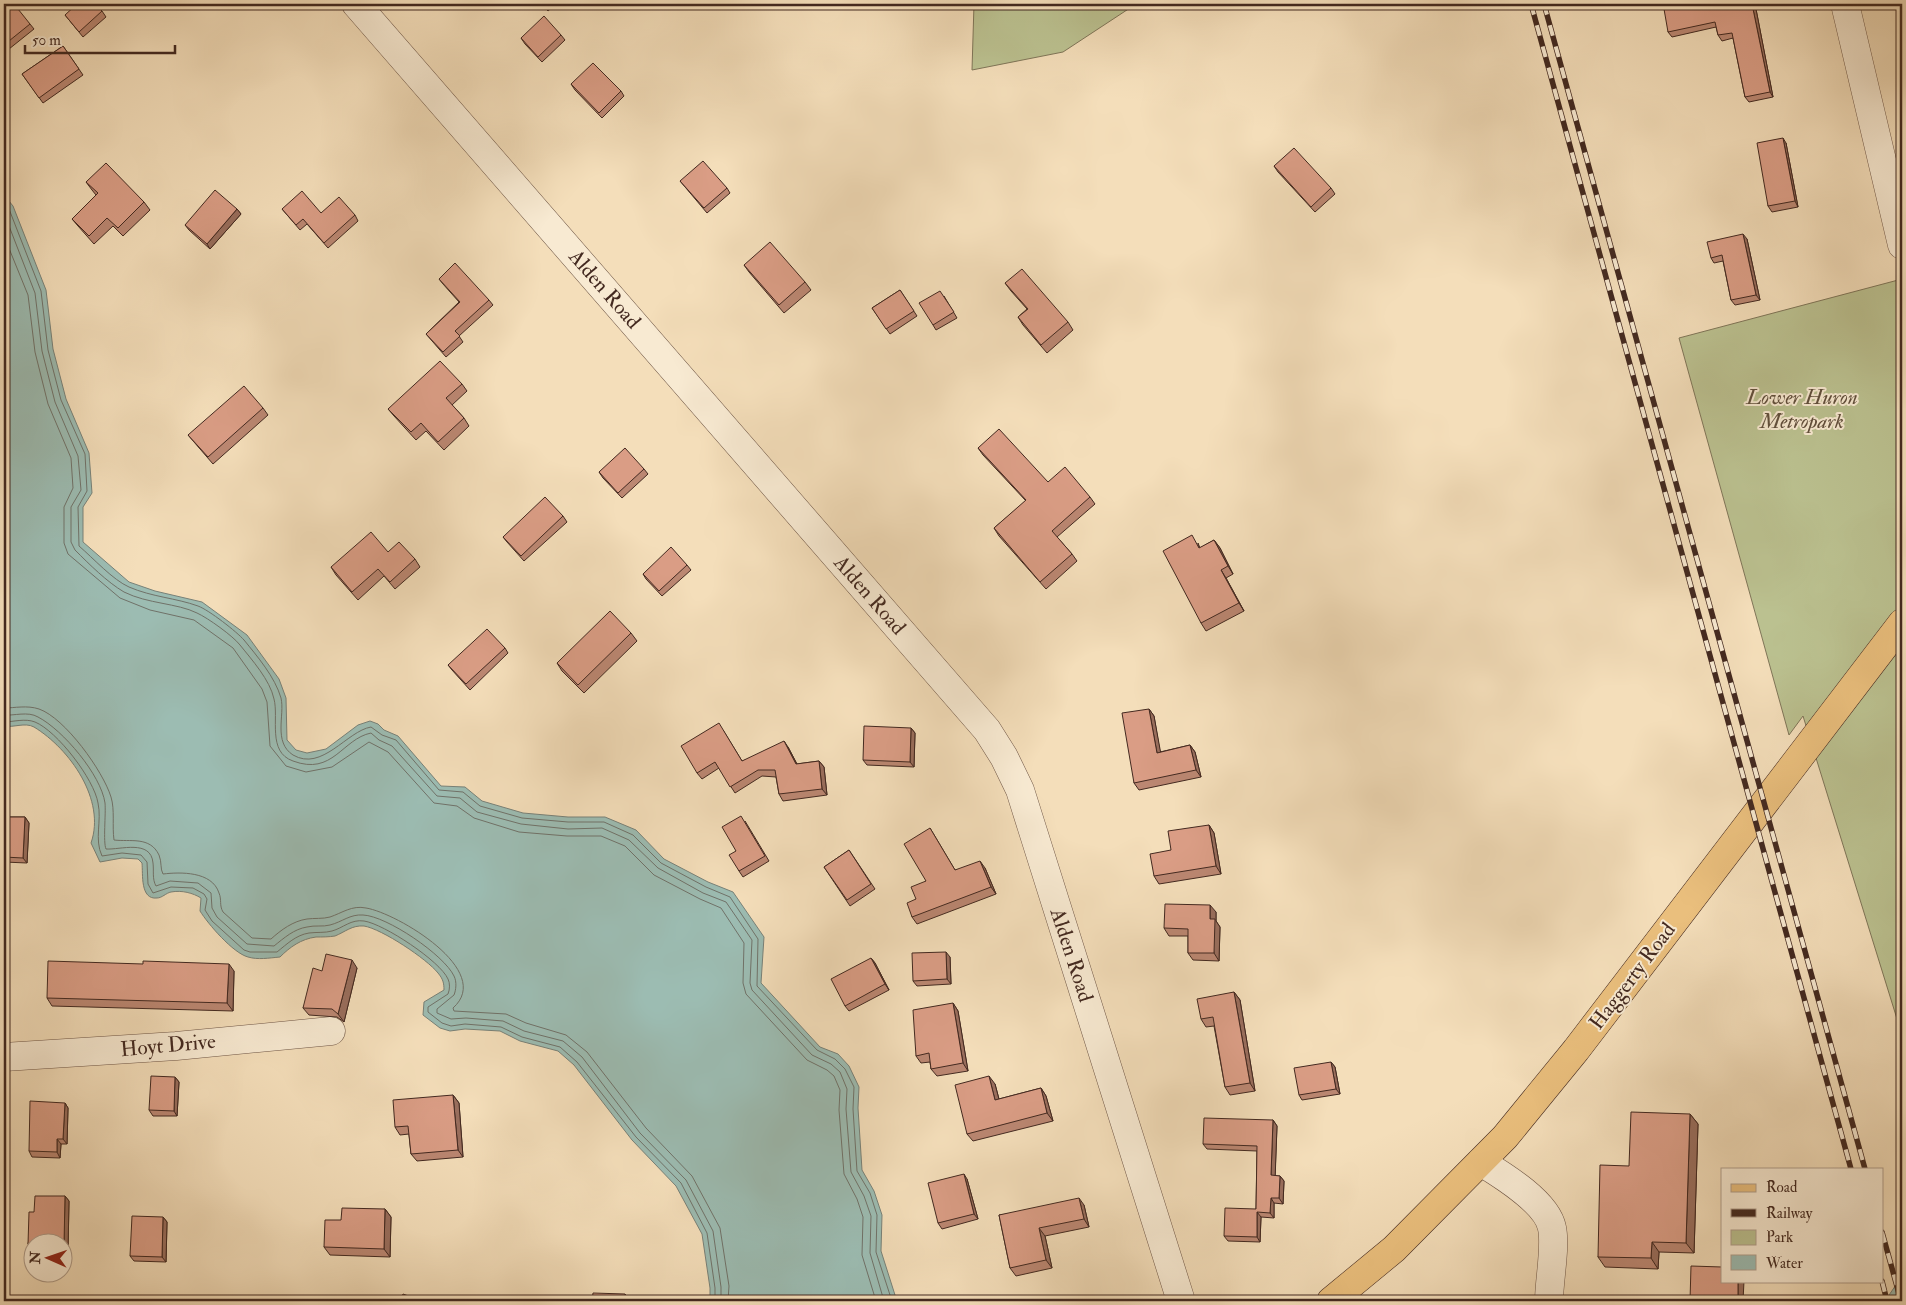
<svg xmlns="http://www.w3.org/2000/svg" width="1906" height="1305" font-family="'IM FELL Double Pica',serif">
<rect width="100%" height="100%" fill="#f4deba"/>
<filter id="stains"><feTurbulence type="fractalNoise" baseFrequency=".004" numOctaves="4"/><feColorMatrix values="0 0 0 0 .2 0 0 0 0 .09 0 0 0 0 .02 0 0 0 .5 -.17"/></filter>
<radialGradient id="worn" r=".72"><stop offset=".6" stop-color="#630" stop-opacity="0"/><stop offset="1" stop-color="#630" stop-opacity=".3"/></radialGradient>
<g fill="#bbc190" stroke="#7f7558">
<path d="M974,4H1136L1063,52L972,70Z"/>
<path d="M1902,279V1035L1803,716L1789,735L1679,338Z"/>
</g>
<g fill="#9cbcb2" stroke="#788178">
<path d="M4,195L13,206L46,290L53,349L66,399L89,453L92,493L83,507V542L129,582L155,591L202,602L247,635L279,679L286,698L287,740L296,750L307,753L326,749L358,725L370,721L378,724L384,730L398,736L441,786L465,787L482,801L523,813L568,817H605L636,830L664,859L708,882L733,892L764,937L761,983L820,1047L838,1054L849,1066L859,1087L858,1108L862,1170L874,1191L882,1215L881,1251L895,1295V1301H710V1288L702,1234L676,1186L632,1140L574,1065L558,1051L520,1041L500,1031L465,1029L450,1031L440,1028L423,1015L424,1002L444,990C444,983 443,979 438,973C427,959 382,929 364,926C352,925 345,932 335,936C329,937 322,937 316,937C301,939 290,947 280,957C269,958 258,960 248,957C233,953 208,924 200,911L201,898C193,893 182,890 171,892C166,893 162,898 157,898C140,900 143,874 142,863L138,859L122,858L100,862L91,843C106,800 70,749 34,727C25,722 13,728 4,726Z"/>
<path d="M1902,1276V1301H1885Z"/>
</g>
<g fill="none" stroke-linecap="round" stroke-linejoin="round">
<g stroke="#707269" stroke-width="1">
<path d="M4,203L9,209L41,291L48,350L61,400L85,454L87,491L78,507L79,546C93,558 113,580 129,587C152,597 176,598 198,606C209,610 237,632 244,640C257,656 275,677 281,698C285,715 273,742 293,755C322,772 347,731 371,727L382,735L396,740L439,790L463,792L480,806L522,818L568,822H604L633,835L661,863L706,887L730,897L758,939L757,986L817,1050L835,1059L845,1069L854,1087L853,1109L857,1171L870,1193L877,1215L876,1252L890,1295V1301"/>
<path d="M4,213L35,293L42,351L55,402L78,456L81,490L71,507V542L75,550C89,564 107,582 124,592C148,604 177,603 197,613C208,618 233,636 240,645C252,660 270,680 274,699C279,718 267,752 293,761C333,776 342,739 371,733L379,740L392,746L437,796L460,798L477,812L521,824L568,829L602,828L629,840L658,868L703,893L726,902L752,940L750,983L752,990L812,1055L831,1064L840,1072L847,1089L846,1109L851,1172L864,1196L871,1216L870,1253L884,1301"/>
<path d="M4,236L28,295L35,352L48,404L71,458L73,488L64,507V543L68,554L120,598L150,610L194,620L233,648L262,689L267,702L270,746L286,766L306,772L332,767L369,742L388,752L434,803L457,806L474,818L519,832L567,836H601L625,846L654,875L700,899L721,908L744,943L743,983L746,994L807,1060L827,1070L834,1076L840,1090L839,1110L844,1174L857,1199L863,1217L862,1255L876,1301"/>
<path d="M4,708C15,708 27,705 39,709C65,718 103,771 111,797C115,810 112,826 114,840C130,842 150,836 159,855C162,862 160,869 163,874C180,872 212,871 219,893C222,900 219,905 223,912L252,938L271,939C281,930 293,921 307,919C314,918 323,919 330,917C342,913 352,905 366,908C397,913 495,971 453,1008L454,1011L506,1014L526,1023L566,1035L587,1052L646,1128L692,1176L720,1228L729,1286L728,1301"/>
<path d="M4,715C14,716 28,711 38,717C63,730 101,775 105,803C106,814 103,842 106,849C120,850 151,839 153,863C154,871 152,879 156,886L170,881L198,883L211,893L212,908L217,917L247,944L274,946C284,938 294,929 307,927C315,925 323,927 330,925C342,922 350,914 363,915C387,916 444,955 454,976C457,982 456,990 454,995L437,1009V1013L451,1019L466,1018L503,1021L524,1031L563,1041L582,1057L640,1133L686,1180L713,1231L721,1287V1301"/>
<path d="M4,722C13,722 25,718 35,722C57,731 94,779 98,803C102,821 94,839 102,856L122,853L141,855L147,862L148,884L153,893L171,887L193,888L204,894L207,899L205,910L212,921L244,950L250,952H277C287,944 296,935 309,933C317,932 325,933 332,931C343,928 351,919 364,921C384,924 440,961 448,979C450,983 450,989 448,994L428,1007V1012L442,1023L451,1026L465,1024L501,1027L522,1037L560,1047L577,1062L636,1137L681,1183L707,1233L715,1288V1301"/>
</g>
<g stroke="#6f5646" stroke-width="29">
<g id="minor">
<path d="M356,4L987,730L1004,757L1020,790L1181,1301"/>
<path d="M1845,4L1902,245"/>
<path d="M4,1057L176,1046L331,1031"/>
<path d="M1481,1162C1502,1175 1547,1202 1552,1228C1556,1247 1549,1281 1549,1301"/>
</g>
</g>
<g stroke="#432920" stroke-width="29">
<path id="major" d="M1331,1301L1394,1249L1505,1137L1576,1050L1902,623"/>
</g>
<use href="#minor" stroke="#f8ead2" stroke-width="28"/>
<use href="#major" stroke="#eabf7d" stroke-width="28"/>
<g stroke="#432920" stroke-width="5.5">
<g id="rail">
<path d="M1531,4L1851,1169"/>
<path d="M1544,4L1865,1169"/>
<path d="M1882,1232L1901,1301"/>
<path d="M1882,1281L1887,1301"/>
</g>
</g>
<use href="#rail" stroke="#f8ead2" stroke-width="4" stroke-dasharray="11" stroke-linecap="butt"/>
</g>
<g fill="#bb8772" stroke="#432920">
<path d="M4,4L30,24L34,29L4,53Z"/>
<path d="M541,4H556L548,11Z"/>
<path d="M1678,4H1755L1773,97L1749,102L1745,97L1733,38L1722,41L1718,35L1716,27L1672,37L1668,32L1678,6Z"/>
<path d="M102,11L106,17L83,37L65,15Z"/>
<path d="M561,35L565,40L542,62L525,44L521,38Z"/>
<path d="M63,46L83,75L43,103L22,74Z"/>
<path d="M571,84L621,91L624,96L602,118L575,90Z"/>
<path d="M1786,143L1798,207L1772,212L1768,206Z"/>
<path d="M1274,166L1331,188L1335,194L1315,212L1278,172Z"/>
<path d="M680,181L727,188L730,193L707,213Z"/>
<path d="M86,182L144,202L150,210L123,236L113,226L94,244L78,226L72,219L96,195L92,190Z"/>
<path d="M237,209L241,214L210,249L189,230L185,225Z"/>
<path d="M282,209L321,213L355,215L358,221L328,248L307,224L300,230Z"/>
<path d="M1747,239L1760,300L1735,305L1731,300L1723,261L1714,263L1711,258Z"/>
<path d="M744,265L805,282L811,290L784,313L749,272Z"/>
<path d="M439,279L489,300L493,305L459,336L463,342L446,357L426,334L459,302L443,284Z"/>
<path d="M1005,283L1068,322L1073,330L1047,353L1023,325L1018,317L1027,309L1011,291Z"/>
<path d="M900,290L917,316L890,334L872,308Z"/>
<path d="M944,296L957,318L936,330L933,325Z"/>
<path d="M462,384L467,391L452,405L464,418L469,426L444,450L426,431L416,440L394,416L388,409Z"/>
<path d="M263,408L268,415L213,464L194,442L188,435Z"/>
<path d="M978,448L1048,482L1090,497L1095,504L1057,537L1072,554L1077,561L1046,589L999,536L994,528L1026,501L983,455Z"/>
<path d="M644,469L648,474L622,498L603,478L599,472Z"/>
<path d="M563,516L567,522L524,561L507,542L503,537Z"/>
<path d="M1214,540L1220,548L1233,574L1226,578L1244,611L1206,631L1201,623L1198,543L1200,548Z"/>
<path d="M415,559L420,567L395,589L384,576L358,600L336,575L331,567Z"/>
<path d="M687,565L691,570L662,596L646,579L643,574Z"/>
<path d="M631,633L637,641L584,693L562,671L557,663Z"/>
<path d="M505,648L508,653L470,690L452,670L448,665Z"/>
<path d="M1149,709L1154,716L1160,752L1190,745L1195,752L1201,777L1139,790L1134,783Z"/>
<path d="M911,728L915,733L914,767L867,765L863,760Z"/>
<path d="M723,730L742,761L788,747L797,764L819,761L824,767L827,795L783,801L779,794L776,777L762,776L735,793L719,768L702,779L697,773Z"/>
<path d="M4,817H25L29,823L27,863L4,862Z"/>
<path d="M745,821L769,861L743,877L739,871L736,851Z"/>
<path d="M1209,825L1214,833L1221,874L1159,884L1154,876L1171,850Z"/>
<path d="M930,828L955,870L985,868L996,894L917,924L912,917L916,899L926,881Z"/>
<path d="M849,850L875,889L850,906L824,867Z"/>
<path d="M1216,912V921L1220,927L1219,961L1193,960L1188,953V936H1169L1164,928Z"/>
<path d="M950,957L951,984L917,986L913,981Z"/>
<path d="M871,958L875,963L889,990L849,1011L845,1006Z"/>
<path d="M357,968L344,1022L337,1017L309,1015L303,1008L322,971Z"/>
<path d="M234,971L233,1011L52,1006L47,998Z"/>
<path d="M1234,992L1240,1000L1255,1091L1230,1095L1225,1087L1214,1026L1206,1027L1201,1019Z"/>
<path d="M953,1003L958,1011L968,1071L937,1076L931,1069L930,1062L921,1063L916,1056Z"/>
<path d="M1331,1062L1335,1067L1340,1094L1302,1100L1299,1095Z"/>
<path d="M175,1077L179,1082L177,1116H153L149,1110Z"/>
<path d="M995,1084L999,1099L1041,1088L1046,1096L1053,1121L973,1141L967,1134Z"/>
<path d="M453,1095L459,1103L463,1157L417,1161L411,1154L409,1134L400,1135L395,1127Z"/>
<path d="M65,1103L68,1108L67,1144H61L60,1158L32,1157L29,1151Z"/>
<path d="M1690,1114L1698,1124L1694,1253L1659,1252L1658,1269L1605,1267L1598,1257L1629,1166Z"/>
<path d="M1273,1120L1277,1126L1275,1176H1280L1284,1181L1283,1204L1274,1203V1218L1261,1217L1260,1242L1228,1241L1224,1236L1256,1209L1257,1151L1207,1149L1203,1144Z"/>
<path d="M967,1179L978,1219L942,1229L938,1223Z"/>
<path d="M65,1196L69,1201L68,1251L62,1250V1242H32V1250L28,1244L34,1212Z"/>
<path d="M1084,1205L1089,1227L1045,1236L1052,1268L1016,1276L1010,1268L999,1215Z"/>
<path d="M385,1209L391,1217L390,1257L330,1255L324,1247L341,1220Z"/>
<path d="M163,1217L167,1222L166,1262L134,1261L130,1256Z"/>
</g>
<g fill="#996e5d" stroke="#432920">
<path d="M1752,4H1755L1773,97L1770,92Z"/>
<path d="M1783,138L1786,143L1798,207L1795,201Z"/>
<path d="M237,209L241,214L210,249L207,244Z"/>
<path d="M1743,234L1747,239L1760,300L1756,295Z"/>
<path d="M1214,540L1220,548L1233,574L1228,566Z"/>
<path d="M1221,570L1226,578L1244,611L1239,603Z"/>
<path d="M1149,709L1154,716L1162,760L1157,753Z"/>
<path d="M911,728L915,733L914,767L910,762Z"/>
<path d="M784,741L788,747L800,770L796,764Z"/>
<path d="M1190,745L1195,752L1201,777L1196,770Z"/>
<path d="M819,761L824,767L827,795L822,789Z"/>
<path d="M25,817L29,823L27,863L23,858Z"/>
<path d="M1209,825L1214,833L1221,874L1216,866Z"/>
<path d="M980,861L985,868L996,894L991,887Z"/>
<path d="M1210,905L1216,912V921L1220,927L1219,961L1214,953L1210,919Z"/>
<path d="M946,952L950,957L951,984L947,979Z"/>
<path d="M871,958L875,963L889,990L885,984Z"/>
<path d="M352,960L357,968L344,1022L338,1014Z"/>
<path d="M229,964L234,971L233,1011L227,1003Z"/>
<path d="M1234,992L1240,1000L1255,1091L1250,1083Z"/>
<path d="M953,1003L958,1011L968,1071L963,1063Z"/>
<path d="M1331,1062L1335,1067L1340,1094L1336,1089Z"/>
<path d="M989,1076L995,1084L1001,1107L995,1100Z"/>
<path d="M175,1077L179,1082L177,1116L174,1111Z"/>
<path d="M1041,1088L1046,1096L1053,1121L1047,1113Z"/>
<path d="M453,1095L459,1103L463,1157L458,1150Z"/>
<path d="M65,1103L68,1108L67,1144L63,1139Z"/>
<path d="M1690,1114L1698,1124L1694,1253L1686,1243Z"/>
<path d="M1273,1120L1277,1126L1275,1181L1271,1175Z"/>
<path d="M57,1139L61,1144L60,1158L57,1152Z"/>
<path d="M964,1174L967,1179L978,1219L974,1214Z"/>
<path d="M1280,1176L1284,1181L1283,1204L1279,1198Z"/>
<path d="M65,1196L69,1201L68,1251L64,1245Z"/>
<path d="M1079,1198L1084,1205L1089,1227L1084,1219Z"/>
<path d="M1271,1198L1274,1203V1218L1270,1213Z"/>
<path d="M385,1209L391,1217L390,1257L384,1249Z"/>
<path d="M1257,1212L1261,1217L1260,1242L1257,1237Z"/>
<path d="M163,1217L167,1222L166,1262L162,1257Z"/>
<path d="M1039,1228L1045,1236L1052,1268L1046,1260Z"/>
<path d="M1652,1242L1659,1252L1658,1269L1651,1258Z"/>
<path d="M1738,1281H1744L1743,1301H1738Z"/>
<path d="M625,1294L629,1299V1301H625Z"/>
</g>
<g fill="#da9d85" stroke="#432920">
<path d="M4,4H14L30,24L4,45Z"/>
<path d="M77,4H95L102,11L79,32L65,15Z"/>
<path d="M1678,4H1752L1770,92L1745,97L1732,33L1718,35L1715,22L1668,32L1664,9L1678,6Z"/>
<path d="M544,16L561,35L538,57L521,38Z"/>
<path d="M63,46L79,69L39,98L22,74Z"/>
<path d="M593,63L621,91L599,113L571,84Z"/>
<path d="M1783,138L1795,201L1768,206L1757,143Z"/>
<path d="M1294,148L1331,188L1311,207L1274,166Z"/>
<path d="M703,161L727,188L704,208L680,181Z"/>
<path d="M106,163L144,202L118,228L107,218L89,236L72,219L98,193L86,182Z"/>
<path d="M215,190L237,209L207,244L185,225Z"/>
<path d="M302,191L321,213L339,197L355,215L324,243L303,219L296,225L282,209Z"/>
<path d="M1743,234L1756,295L1731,300L1722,255L1711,258L1707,242Z"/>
<path d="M770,242L805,282L779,305L744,265Z"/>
<path d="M455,263L489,300L455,331L460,336L443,352L426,334L460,302L439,279Z"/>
<path d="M1022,269L1068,322L1041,345L1018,317L1028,309L1005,283Z"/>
<path d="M900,290L914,311L886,329L872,308Z"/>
<path d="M940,291L954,312L933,325L919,303Z"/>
<path d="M440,361L462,384L446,398L464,418L438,442L421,423L411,432L388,409Z"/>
<path d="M244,386L263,408L208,457L188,435Z"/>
<path d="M999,429L1048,482L1065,467L1090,497L1052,531L1072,554L1040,582L994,528L1026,500L978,448Z"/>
<path d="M625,448L644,469L618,493L599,472Z"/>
<path d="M545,497L563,516L521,556L503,537Z"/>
<path d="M371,532L388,552L399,542L415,559L390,582L378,569L352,592L331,567Z"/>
<path d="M1192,535L1199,548L1214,540L1228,566L1221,570L1239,603L1201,623L1163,551Z"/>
<path d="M671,547L687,565L659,591L643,574Z"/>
<path d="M610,611L631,633L578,685L557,663Z"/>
<path d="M487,629L505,648L466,684L448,665Z"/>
<path d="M1149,709L1157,753L1190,745L1196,770L1134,783L1122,713Z"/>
<path d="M719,723L742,761L784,741L796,764L819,761L822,789L779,794L775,770H758L730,787L715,762L697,773L681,746Z"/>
<path d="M864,726L911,728L910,762L863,760Z"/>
<path d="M741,816L765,856L739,871L729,855L736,851L722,827Z"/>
<path d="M4,817H25L23,858L4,857Z"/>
<path d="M1209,825L1216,866L1154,876L1150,854L1171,850L1168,831Z"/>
<path d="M930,828L955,870L980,861L991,887L912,917L907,903L916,899L911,887L926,881L904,844Z"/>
<path d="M849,850L871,884L847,900L824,867Z"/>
<path d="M1165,904L1210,905V919H1215L1214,953H1188V929L1164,928Z"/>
<path d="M946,952L947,979L913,981L912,953Z"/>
<path d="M326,954L352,960L338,1014L332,1009L303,1008L313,968L322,971Z"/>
<path d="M871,958L885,984L845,1006L831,979Z"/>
<path d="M48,961L143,964V961L229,964L227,1003L47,998Z"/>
<path d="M1234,992L1250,1083L1225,1087L1213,1017L1201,1019L1197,999Z"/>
<path d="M953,1003L963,1063L931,1069L929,1053L916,1056L913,1010Z"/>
<path d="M1331,1062L1336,1089L1299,1095L1294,1068Z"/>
<path d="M151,1076L175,1077L174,1111L149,1110Z"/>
<path d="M989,1076L995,1100L1041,1088L1047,1113L967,1134L955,1085Z"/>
<path d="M453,1095L458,1150L411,1154L408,1126L395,1127L393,1100Z"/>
<path d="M30,1101L65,1103L63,1139H57V1152L29,1151Z"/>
<path d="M1631,1112L1690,1114L1686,1243L1652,1242L1651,1258L1598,1257L1600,1165L1629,1166Z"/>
<path d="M1204,1118L1273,1120L1271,1175L1280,1176L1279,1198H1271L1270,1213L1257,1212V1237L1224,1236L1225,1208L1256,1209L1257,1146L1203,1144Z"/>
<path d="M964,1174L974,1214L938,1223L928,1183Z"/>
<path d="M35,1196H65L64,1245H62V1242H32V1244H28L29,1212H34Z"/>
<path d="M1079,1198L1084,1219L1039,1228L1046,1260L1010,1268L999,1215Z"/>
<path d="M342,1208L385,1209L384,1249L324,1247L325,1220H341Z"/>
<path d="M132,1216L163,1217L162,1257L130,1256Z"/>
<path d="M1691,1266L1722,1267V1281H1738V1301H1690Z"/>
<path d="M593,1293L625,1294V1301H592Z"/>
<path d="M403,1294L422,1301H400Z"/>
</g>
<g text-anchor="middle" stroke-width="4" stroke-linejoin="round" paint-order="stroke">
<g font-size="21" fill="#432920" stroke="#f8ead2">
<text transform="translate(605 289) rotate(49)" y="7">Alden Road</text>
<text transform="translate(870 595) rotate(49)" y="7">Alden Road</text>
<text transform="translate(1072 955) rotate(72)" y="7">Alden Road</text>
<text transform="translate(1632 976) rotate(-53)" y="7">Haggerty Road</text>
<text transform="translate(168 1045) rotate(-5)" y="7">Hoyt Drive</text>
</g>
<g font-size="21" font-style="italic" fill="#614f3c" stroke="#f8ead2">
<text x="1802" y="404">Lower Huron<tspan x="1802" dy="24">Metropark</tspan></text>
</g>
</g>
<rect width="1906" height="1305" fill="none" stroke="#f4deba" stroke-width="20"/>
<rect x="5" y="5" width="1896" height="1295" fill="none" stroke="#432920" stroke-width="2.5"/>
<rect x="10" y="10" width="1886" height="1285" fill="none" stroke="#432920"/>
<rect x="1721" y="1168" width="162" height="115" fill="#f8ead2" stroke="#b09d8b"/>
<rect x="1731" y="1184" width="25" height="8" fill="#eabf7d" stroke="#b09d8b"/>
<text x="1766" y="1192" font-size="15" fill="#432920">Road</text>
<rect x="1731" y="1209" width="25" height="8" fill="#432920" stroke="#b09d8b"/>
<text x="1766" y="1218" font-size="15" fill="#432920">Railway</text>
<rect x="1731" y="1230" width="25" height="15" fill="#bbc190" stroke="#b09d8b"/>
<text x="1766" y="1242" font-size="15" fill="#432920">Park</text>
<rect x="1731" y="1255" width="25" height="15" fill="#9cbcb2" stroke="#b09d8b"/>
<text x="1766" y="1268" font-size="15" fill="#432920">Water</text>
<g transform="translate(48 1258) rotate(272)"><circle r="24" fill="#f8ead2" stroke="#b09d8b"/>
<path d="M0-4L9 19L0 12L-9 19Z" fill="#8f2418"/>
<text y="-8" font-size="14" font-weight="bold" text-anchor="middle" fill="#432920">N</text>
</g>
<path d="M25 45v8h150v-8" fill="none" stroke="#432920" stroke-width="2.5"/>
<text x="32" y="45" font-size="15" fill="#432920" stroke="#f8ead2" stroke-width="4" paint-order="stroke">50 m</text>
<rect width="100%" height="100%" filter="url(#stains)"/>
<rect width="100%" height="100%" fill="url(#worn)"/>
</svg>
